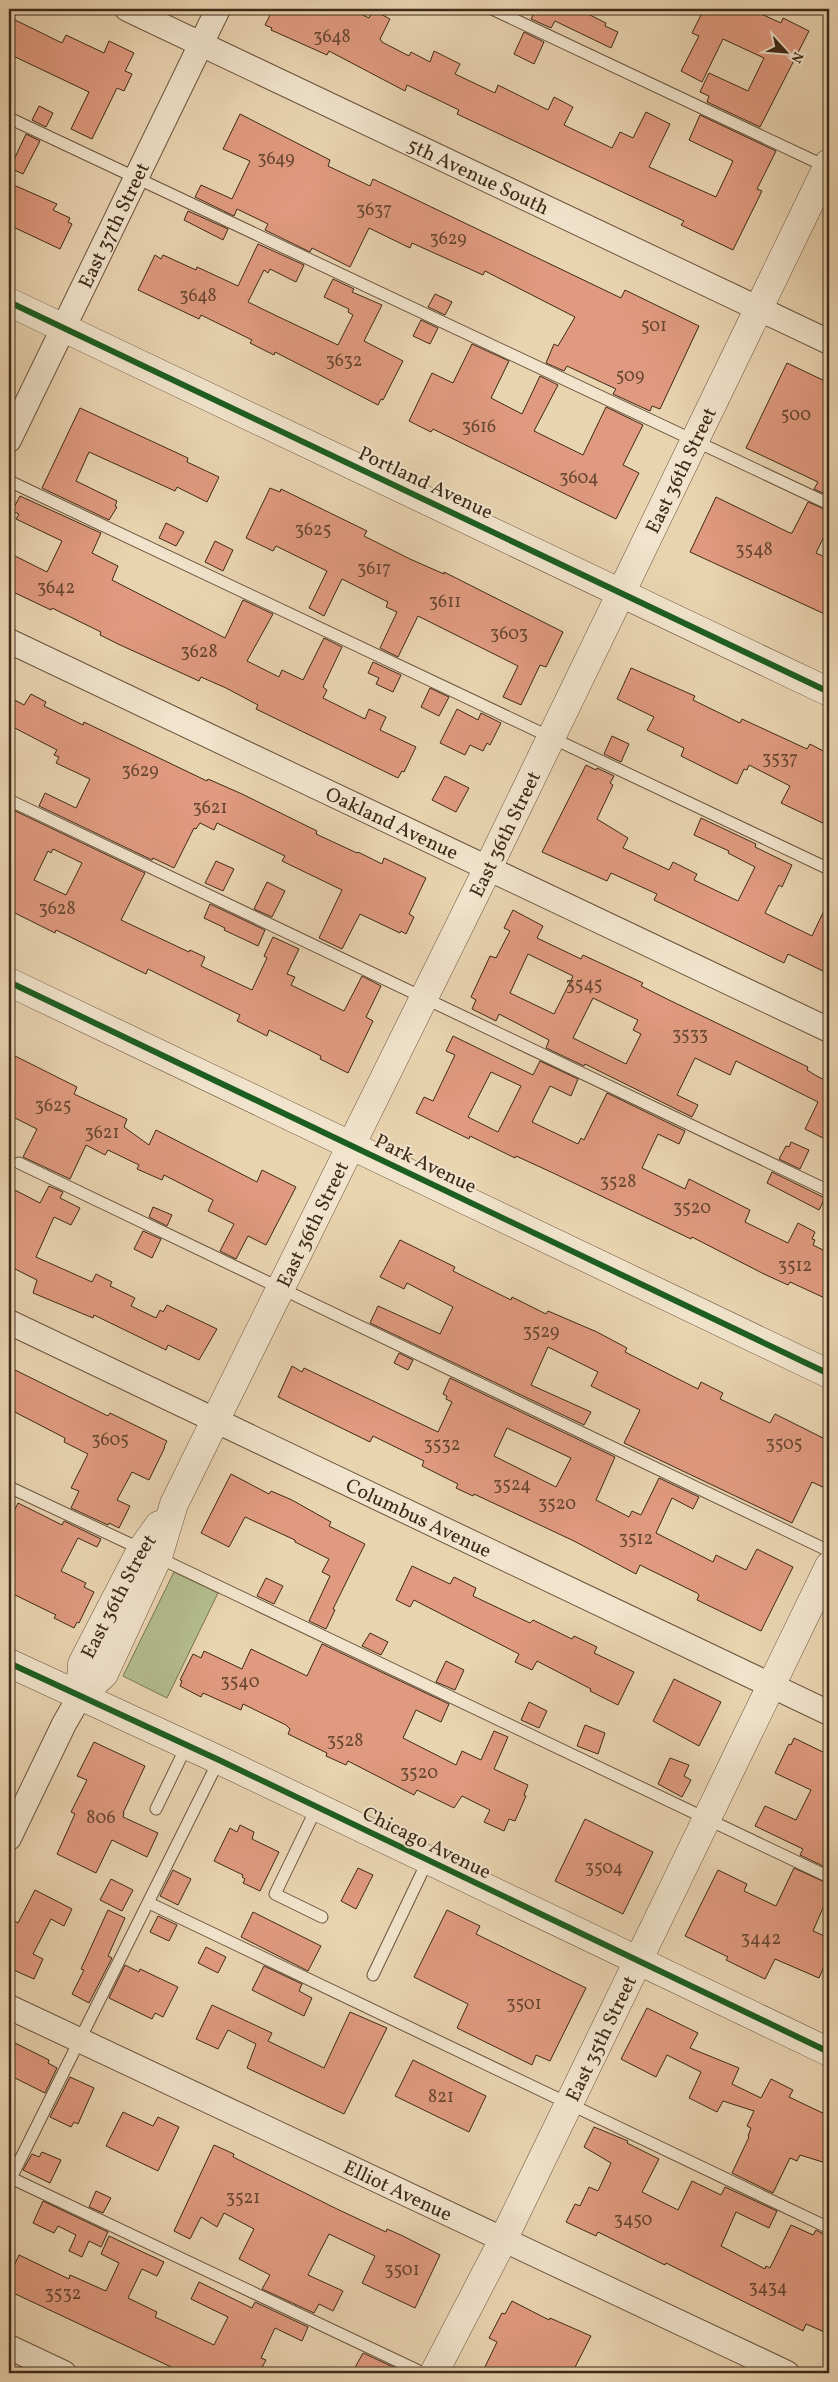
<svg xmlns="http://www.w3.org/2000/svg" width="838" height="2382" font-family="Vollkorn,serif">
<rect width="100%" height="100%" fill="#e9d4b0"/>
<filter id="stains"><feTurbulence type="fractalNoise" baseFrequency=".004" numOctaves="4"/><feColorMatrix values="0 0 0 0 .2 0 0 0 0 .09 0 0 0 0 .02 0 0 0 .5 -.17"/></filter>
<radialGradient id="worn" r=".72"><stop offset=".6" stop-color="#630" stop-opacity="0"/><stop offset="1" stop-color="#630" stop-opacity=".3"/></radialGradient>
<path fill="#b4bd8d" stroke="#7a7452" d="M174,1572L218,1593L167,1698L123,1676Z"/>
<g fill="#e09a7f" stroke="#3f2a18" fill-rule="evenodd">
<path d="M273,9H350L369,18L373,10L390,19L380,39L382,42L409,56L411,52L430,62L434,51L460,64L455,74L495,93L498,85L548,110L554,97L573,107L564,125L612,148L620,132L633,138L646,112L670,124L649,167L716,197L733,161L689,140L700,115L776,151L757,189L762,191L733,250L681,225L684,221L457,114L459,110L407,85L405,91L329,51L327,55L271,30L272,28L265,25Z"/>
<path d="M530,9H578L606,23L605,26L618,32L611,48L555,21L551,28L531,19L535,11Z"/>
<path d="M704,9H750L781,23L783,18L809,31L760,127L707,102L709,96L700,92L709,73L748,91L764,58L723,39L702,82L681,71L699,36L692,33Z"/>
<path d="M9,17L62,43L66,35L104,53L109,41L134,53L125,71L132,74L124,91L117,88L92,139L71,129L89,92L9,54Z"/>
<path d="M524,32L544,42L534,64L514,54Z"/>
<path d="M39,106L53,113L46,127L32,120Z"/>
<path d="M240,114L330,160L328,166L370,186L373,179L621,298L625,290L699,326L660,409L652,406L650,411L613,394L616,389L567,366L564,371L546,363L554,344L558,346L575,317L485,271L483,275L412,243L410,248L369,228L350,267L312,248L310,252L265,230L268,224L237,209L234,216L195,197L201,185L232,199L250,161L223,149Z"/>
<path d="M26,134L40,141L23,174L10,168Z"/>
<path d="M9,183L57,204L53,210L70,218L68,222L72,224L60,249L9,225Z"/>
<path d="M188,211L228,229L223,240L184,220Z"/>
<path d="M258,244L304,265L296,282L270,269L268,273L264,270L248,302L281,318L338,345L353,315L348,312L349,309L324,297L333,279L354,289L352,292L382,305L364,341L403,361L383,400L381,399L378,405L275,352L274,355L250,343L252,340L201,315L199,319L138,290L155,255L161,259L163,255L196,270L197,267L238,286Z"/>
<path d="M435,294L452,302L445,315L428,307Z"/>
<path d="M421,320L438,328L430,344L413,336Z"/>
<path d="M472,344L509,361L491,398L522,414L540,376L558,385L534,431L583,455L606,407L643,425L623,465L639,473L616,519L433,429L431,432L409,421L432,373L453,383Z"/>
<path d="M787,363L829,383V496L814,489L818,482L746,448Z"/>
<path d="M80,408L188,458L187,462L219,477L207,502L177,487L175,491L89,452L76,481L117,501L115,506L117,507L109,520L42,488Z"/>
<path d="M270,488L280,492L281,489L367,531L364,536L410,559L444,574V572L561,631L563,632L546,667L540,665L521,705L503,697L518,666L418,616L398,657L380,648L397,612L386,607L388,602L342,579L324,616L309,608L327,571L276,546L273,551L246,538Z"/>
<path d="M20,496L101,533L92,553L118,566L112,580L225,638L243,600L273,614L247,661L279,677L282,670L303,680L324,638L342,647L323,687L327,690L323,698L365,719L369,709L386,717L380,730L416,747L404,772L402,771L398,778L256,709L258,705L226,688L201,677L199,681L118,644L100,635L101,632L52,608L51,610L9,590V553L47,572L62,541L16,519L19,514L12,511Z"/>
<path d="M716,497L790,533H792L808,502L829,511V526L816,553L829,559V616L690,552Z"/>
<path d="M166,523L184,532L176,546L159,538Z"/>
<path d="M215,541L233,550L223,571L205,562Z"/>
<path d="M373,662L401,675L393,692L376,684L379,678L368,673Z"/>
<path d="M631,668L695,696L693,700L740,723L742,719L807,749L810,744L829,754V826L781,803L790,786L749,765L747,770L744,769L737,784L681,756L684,748L647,730L654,717L617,699Z"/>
<path d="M430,688L449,697L439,716L421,707Z"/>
<path d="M31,694L46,702L44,706L83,725L84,722L207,781L208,779L242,794L317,831L316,834L357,853L358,852L382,864L384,858L426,878L410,912L409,914L414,917L406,934L401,931L400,933L360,914L342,949L319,938L342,890L282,861L285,856L217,823L214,830L200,823L196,829L194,828L174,868L153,858L152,860L39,806L45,793L76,808L90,779L56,763L59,757L54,755L57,750L9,725V697L24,705Z"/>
<path d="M457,709L478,720L481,713L501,723L490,745L487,743L483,751L470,745L465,755L440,743Z"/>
<path d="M612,736L629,744L621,762L604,754Z"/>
<path d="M586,765L596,770L597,768L614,776L610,783L613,785L597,819L628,838L623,848L669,870L673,862L697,874L694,880L738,901L755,867L728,853L729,851L694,835L701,818L756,844L755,847L792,865L782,887L779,885L765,913L812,936L829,900V962L825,972L788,954L784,963L654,900L657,894L611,873L607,881L542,852Z"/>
<path d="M445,776L469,788L456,812L432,800Z"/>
<path d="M9,808L145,873L121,920L189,952L190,950L205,957L201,966L252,990L267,958L264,956L273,937L299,949L287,974L295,977L291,985L344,1011L362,976L381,986L366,1017L373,1021L348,1073L320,1059L321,1056L269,1030L267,1036L237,1021L240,1015L148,969L146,974L56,930L55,933L9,910ZM53,849L82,863L66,895L34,880L48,851L51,853Z"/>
<path d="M216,861L234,869L223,891L205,883Z"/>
<path d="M267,882L285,891L272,917L254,909Z"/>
<path d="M210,904L265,930L258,946L224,930L225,928L204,918Z"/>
<path d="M513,910L543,926L537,938L581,959L583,955L643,983L641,986L669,1000L808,1067L807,1070L815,1075L828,1082L829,1079V1141L805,1129L818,1102L736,1061L730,1075L695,1058L677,1095L698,1105L692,1117L585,1064L584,1066L546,1048L549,1040L499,1014L496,1021L472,1009L476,1000L471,997L490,956L496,958L510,931L504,928ZM528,954L573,976L554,1014L510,993ZM593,998L638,1020L633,1030L641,1034L626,1064L573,1038Z"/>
<path d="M453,1036L533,1075L540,1061L578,1079L571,1096L550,1086L532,1122L578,1144L581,1138L584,1140L607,1093L685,1131L679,1144L658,1134L642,1168L685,1189L689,1179L750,1210L745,1222L788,1243L798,1223L815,1232L812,1239L815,1240L813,1245L829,1253V1300L790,1282L788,1285L764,1274L692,1237L691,1239L551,1172L516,1156L515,1158L470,1136L469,1139L416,1113L424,1097L433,1101L455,1055L446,1051ZM491,1072L521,1086L498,1132L468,1117Z"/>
<path d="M13,1055L77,1087L74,1094L127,1119L124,1127L149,1145L156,1130L257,1182L262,1170L296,1187L266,1245L248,1236L236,1259L220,1251L234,1224L208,1211L213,1200L164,1175L162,1180L137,1169L139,1165L108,1150L105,1155L86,1145L70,1179L23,1157L37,1129L9,1115V1065Z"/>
<path d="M791,1142L809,1150L800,1169L779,1159L786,1146L789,1147Z"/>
<path d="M772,1172L825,1198L819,1210L767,1183Z"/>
<path d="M49,1186L63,1192L60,1198L80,1208L71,1225L54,1217L36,1257L92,1282L96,1274L112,1282L110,1286L135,1298L131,1306L156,1318L160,1310L163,1312L167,1305L217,1329L199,1360L168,1345L166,1350L94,1315L93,1318L33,1293L37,1280L9,1266V1187L40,1203Z"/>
<path d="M153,1207L172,1215L167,1226L149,1217Z"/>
<path d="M143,1231L161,1239L152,1258L134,1249Z"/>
<path d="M400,1240L455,1267L453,1271L511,1300L512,1297L546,1314L548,1311L597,1332L627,1348L625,1352L696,1388L698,1389L701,1382L723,1393L720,1399L770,1423L775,1414L829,1441V1490L812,1482L792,1523L624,1443L640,1410L591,1386L598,1372L548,1347L531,1385L591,1412L584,1425L370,1323L378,1306L440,1334L453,1307L407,1283L404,1289L380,1277Z"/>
<path d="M399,1353L413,1360L408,1370L394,1363Z"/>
<path d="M292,1366L302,1372L304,1368L438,1432L452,1402L446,1399L447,1396L443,1394L450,1378L615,1457L596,1500L629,1517L632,1511L641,1515L659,1478L699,1497L693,1509L672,1498L656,1533L713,1562L716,1555L746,1570L757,1549L793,1567L761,1631L697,1600L699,1595L697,1593L640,1565L636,1574L574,1541L474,1494L473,1496L456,1488L458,1484L422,1466L424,1461L373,1436L370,1442L278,1397ZM507,1428L571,1458L556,1487L494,1456Z"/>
<path d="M9,1367L108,1416L110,1413L167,1441L164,1447H165L149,1480L132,1472L117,1500L130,1506L119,1528L109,1523L108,1525L71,1508L79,1491L71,1488L88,1454L64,1442L65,1438L9,1409Z"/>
<path d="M231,1474L269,1494L271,1491L292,1500L331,1522L329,1526L365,1544L333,1609L335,1610L326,1629L309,1621L330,1576L322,1572L329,1559L295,1542V1540L245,1517L229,1547L201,1533Z"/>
<path d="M18,1503L62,1525L64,1521L101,1539L97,1547L78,1538L61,1571L86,1583L84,1587L94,1592L79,1623L77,1622L74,1628L54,1618L56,1615L9,1592V1522Z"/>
<path d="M412,1566L450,1584L454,1577L476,1588L473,1596L530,1623L533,1620L572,1639L574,1636L597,1647L594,1653L634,1672L618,1705L590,1691L591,1689L537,1661L532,1670L515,1662L519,1654L414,1600L410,1607L396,1600Z"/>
<path d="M266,1578L283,1586L274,1604L257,1596Z"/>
<path d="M370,1633L388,1642L381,1655L362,1646Z"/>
<path d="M322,1644L449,1704L441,1722L416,1710L403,1738L456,1765L462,1751L481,1760L494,1731L508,1737L494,1769L528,1785L524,1795L526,1796L515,1821L509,1819L504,1831L484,1822L490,1810L462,1796L454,1808L417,1790L414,1795L348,1761L346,1765L326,1756L327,1753L288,1734L290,1729L286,1725L243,1704L241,1710L203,1693L201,1697L180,1686L182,1681L180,1680L193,1654L201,1658L204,1651L242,1669L251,1649L307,1676Z"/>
<path d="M446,1661L464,1670L455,1690L436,1682Z"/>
<path d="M674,1679L721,1702L699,1746L653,1721Z"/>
<path d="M529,1702L547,1711L539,1728L521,1720Z"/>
<path d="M585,1725L605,1733L598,1754L577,1746Z"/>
<path d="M794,1738L829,1755V1869L800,1855L803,1849L755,1826L765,1806L796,1820L811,1790L775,1773L789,1744L791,1745Z"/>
<path d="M94,1742L145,1766L123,1813H124L123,1817L158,1833L147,1857L112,1840L96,1873L57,1854L75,1814L71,1812L87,1780L77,1776Z"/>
<path d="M670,1758L689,1765L684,1776L691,1780L682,1797L658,1784Z"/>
<path d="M585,1819L653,1852L623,1914L555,1881Z"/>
<path d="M240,1825L254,1832L252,1839L279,1852L260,1891L243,1883L245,1879L242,1877L243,1875L214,1861L230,1828L237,1832Z"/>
<path d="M358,1868L373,1875L356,1909L341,1901Z"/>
<path d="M794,1868L829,1884V1894L813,1931L829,1938V1955L819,1978L775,1959L765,1979L726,1960L728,1957L685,1936L718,1870L747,1884L744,1891L776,1906Z"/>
<path d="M173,1870L191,1879L178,1905L160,1896Z"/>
<path d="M111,1879L133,1890L122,1911L100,1900Z"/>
<path d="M35,1890L72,1909L64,1926L51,1919L33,1954L43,1959L34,1979L9,1968V1918L18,1923Z"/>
<path d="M108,1910L125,1918L108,1956L112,1958L89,2003L72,1994L84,1970L81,1969Z"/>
<path d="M447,1910L480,1926L476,1934L586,1988L550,2061L536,2055L532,2065L457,2028L468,2004L414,1977Z"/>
<path d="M253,1912L321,1946L308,1971L241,1937Z"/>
<path d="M158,1916L177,1925L169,1941L150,1932Z"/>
<path d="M206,1947L226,1957L218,1973L198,1963Z"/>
<path d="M125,1965L139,1972L140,1969L178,1987L163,2017L155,2013L152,2019L109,1998Z"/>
<path d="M264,1966L302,1984L299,1991L312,1998L304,2016L252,1990Z"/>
<path d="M212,2005L272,2033L268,2041L324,2068L350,2012L387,2028L344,2114L247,2068L256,2044L228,2030L218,2049L196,2039Z"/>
<path d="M647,2008L698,2033L690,2048L739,2068L732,2084L761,2098L771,2079L793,2090L789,2097L829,2116V2164L800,2155L797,2161L790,2158L773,2193L732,2173L749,2137L748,2136L751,2128L747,2126L754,2111L723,2101L717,2112L689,2098L701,2072L667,2055L656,2077L621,2059Z"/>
<path d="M9,2040L49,2060L48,2063L57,2068L45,2093L9,2075Z"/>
<path d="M413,2060L486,2096L469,2132L395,2096Z"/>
<path d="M70,2077L94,2088L78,2124L74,2122L71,2127L50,2117Z"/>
<path d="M123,2112L153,2126L158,2117L179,2127L158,2171L106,2146Z"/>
<path d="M594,2127L628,2141L627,2143L659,2159L642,2192L678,2210L692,2181L721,2195L725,2187L777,2211L769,2228L736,2212L721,2246L765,2269L766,2266L770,2268L791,2225L813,2235L816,2230L829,2237V2334L806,2324L803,2331L666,2263L665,2265L598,2232L596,2236L566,2222L575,2204L580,2206L589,2187L598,2191L611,2163L584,2147Z"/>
<path d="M214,2145L234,2154L233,2157L337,2209L386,2232L387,2229L403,2236L440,2255L415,2308L362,2283L375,2256L329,2234L308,2275L343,2291L333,2311L319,2304L314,2313L262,2289L270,2275L239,2259L254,2229L224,2213L217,2227L201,2217L190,2239L174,2231Z"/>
<path d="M42,2152L61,2160L50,2183L23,2170L32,2154L39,2157Z"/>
<path d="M96,2191L111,2198L103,2213L89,2207Z"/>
<path d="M43,2201L108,2232L101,2247L89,2241L82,2257L69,2251L76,2235L58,2226L54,2233L33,2223Z"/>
<path d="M109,2236L164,2262L157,2276L142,2269L128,2298L157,2312L155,2317L214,2345L228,2317L191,2299L199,2282L252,2308L255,2302L308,2327L302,2341L275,2328L261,2358L266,2360L259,2373H184L9,2291V2276L19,2255L69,2279L70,2275L106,2291L119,2263L101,2254Z"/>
<path d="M512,2301L549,2320L550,2318L591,2336L572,2373H482L497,2342L489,2338L502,2313L505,2314Z"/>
<path d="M363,2353L406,2373H352Z"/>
</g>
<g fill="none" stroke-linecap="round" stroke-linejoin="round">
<g stroke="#6a543e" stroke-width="13">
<g id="service">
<path d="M492,9L827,167"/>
<path d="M9,118L829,504"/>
<path d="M9,481L829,869"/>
<path d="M9,800L829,1191"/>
<path d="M19,1163L829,1551"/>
<path d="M9,1487L143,1550"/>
<path d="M157,1557L829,1877"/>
<path d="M317,1807L275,1894L322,1917"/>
<path d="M156,1809L187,1745"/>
<path d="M149,1903L829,2228"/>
<path d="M373,1975L428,1860"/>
<path d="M11,2178L423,2373"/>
<path d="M9,2182L219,1760"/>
</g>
</g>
<g stroke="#6a543e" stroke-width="26">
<g id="minor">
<path id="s1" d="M127,9L829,342"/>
<path id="s2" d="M9,440L218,9"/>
<path id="s3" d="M9,641L829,1030"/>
<path id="s4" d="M9,1322L829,1713"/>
<path d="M9,1838L64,1724L80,1696"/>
<path id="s5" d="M9,2007L787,2373"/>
<path d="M9,2347L64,2373"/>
</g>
</g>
<g stroke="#6a543e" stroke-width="29">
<g id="tertiary">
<path d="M9,302L829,692"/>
<path d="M9,982L829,1374"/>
<path d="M9,1663L219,1760L829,2052"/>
<path id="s6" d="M80,1696L104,1674L158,1557L174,1504L488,868L829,163"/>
<path id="s7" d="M80,1696L82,1664L141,1550L159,1525"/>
<path id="s8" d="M434,2373L503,2240L829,1566"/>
</g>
</g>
<use href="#service" stroke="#f1e3cc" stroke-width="11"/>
<use href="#minor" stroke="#f1e3cc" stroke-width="24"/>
<use href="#tertiary" stroke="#f1e3cc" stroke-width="28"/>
<g stroke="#f1e3cc" stroke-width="9">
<g id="cycleway">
<path d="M9,302L829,692"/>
<path d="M9,982L829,1374"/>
<path d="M9,1663L219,1760L829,2052"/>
</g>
</g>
<use href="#cycleway" stroke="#1b5e20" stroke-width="6"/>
</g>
<g text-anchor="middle" stroke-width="4" stroke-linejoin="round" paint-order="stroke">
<g font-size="18" fill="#674632">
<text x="332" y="42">3648</text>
<text x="276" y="164">3649</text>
<text x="374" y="215">3637</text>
<text x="448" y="244">3629</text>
<text x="198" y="301">3648</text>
<text x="654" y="331">501</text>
<text x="344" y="366">3632</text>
<text x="630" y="381">509</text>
<text x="796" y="420">500</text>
<text x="479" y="432">3616</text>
<text x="579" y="483">3604</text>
<text x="313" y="535">3625</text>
<text x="754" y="555">3548</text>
<text x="374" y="574">3617</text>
<text x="56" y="593">3642</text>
<text x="445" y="607">3611</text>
<text x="509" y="639">3603</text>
<text x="199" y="657">3628</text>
<text x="780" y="764">3537</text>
<text x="140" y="776">3629</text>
<text x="210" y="813">3621</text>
<text x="57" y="914">3628</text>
<text x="584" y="990">3545</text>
<text x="690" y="1040">3533</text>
<text x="53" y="1111">3625</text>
<text x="102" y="1138">3621</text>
<text x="618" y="1187">3528</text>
<text x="692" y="1213">3520</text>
<text x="795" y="1271">3512</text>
<text x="541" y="1337">3529</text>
<text x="110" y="1445">3605</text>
<text x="784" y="1449">3505</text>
<text x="442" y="1450">3532</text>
<text x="512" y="1490">3524</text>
<text x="557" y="1509">3520</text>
<text x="636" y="1544">3512</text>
<text x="240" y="1687">3540</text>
<text x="345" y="1746">3528</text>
<text x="419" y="1778">3520</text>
<text x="101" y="1823">806</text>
<text x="604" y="1873">3504</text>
<text x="761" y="1944">3442</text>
<text x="524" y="2009">3501</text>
<text x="441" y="2102">821</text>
<text x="243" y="2203">3521</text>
<text x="633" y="2225">3450</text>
<text x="402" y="2275">3501</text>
<text x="768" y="2293">3434</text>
<text x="63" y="2299">3532</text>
</g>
<g font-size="20" fill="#3f2a18" stroke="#f1e3cc">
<text dy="7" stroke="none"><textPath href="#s1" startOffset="389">5th Avenue South</textPath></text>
<text dy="7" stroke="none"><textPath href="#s2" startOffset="239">East 37th Street</textPath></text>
<text dy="7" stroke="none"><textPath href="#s6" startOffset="1368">East 36th Street</textPath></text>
<text transform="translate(426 482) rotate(25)" y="7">Portland Avenue</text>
<text dy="7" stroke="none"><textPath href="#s3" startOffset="424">Oakland Avenue</textPath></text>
<text dy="7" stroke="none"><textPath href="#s6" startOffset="964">East 36th Street</textPath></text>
<text transform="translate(426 1163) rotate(26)" y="7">Park Avenue</text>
<text dy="7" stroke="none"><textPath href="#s6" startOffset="529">East 36th Street</textPath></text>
<text dy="7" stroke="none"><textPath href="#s4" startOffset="454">Columbus Avenue</textPath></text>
<text dy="7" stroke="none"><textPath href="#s7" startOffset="109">East 36th Street</textPath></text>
<text transform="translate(427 1842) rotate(26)" y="7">Chicago Avenue</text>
<text dy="7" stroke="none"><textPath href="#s8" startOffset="374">East 35th Street</textPath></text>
<text dy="7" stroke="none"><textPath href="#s5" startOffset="430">Elliot Avenue</textPath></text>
</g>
</g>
<rect width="838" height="2382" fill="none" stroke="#e9d4b0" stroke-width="30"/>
<rect x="10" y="10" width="818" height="2362" fill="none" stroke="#3f2a18" stroke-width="2.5"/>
<rect x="15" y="15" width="808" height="2352" fill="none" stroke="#3f2a18"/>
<g transform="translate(786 52) rotate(116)" stroke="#f1e3cc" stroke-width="4" paint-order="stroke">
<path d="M0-4L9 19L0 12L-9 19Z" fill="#3f2a18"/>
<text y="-8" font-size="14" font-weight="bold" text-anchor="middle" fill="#3f2a18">N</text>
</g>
<rect width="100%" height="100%" filter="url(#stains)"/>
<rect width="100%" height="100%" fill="url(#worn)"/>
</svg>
